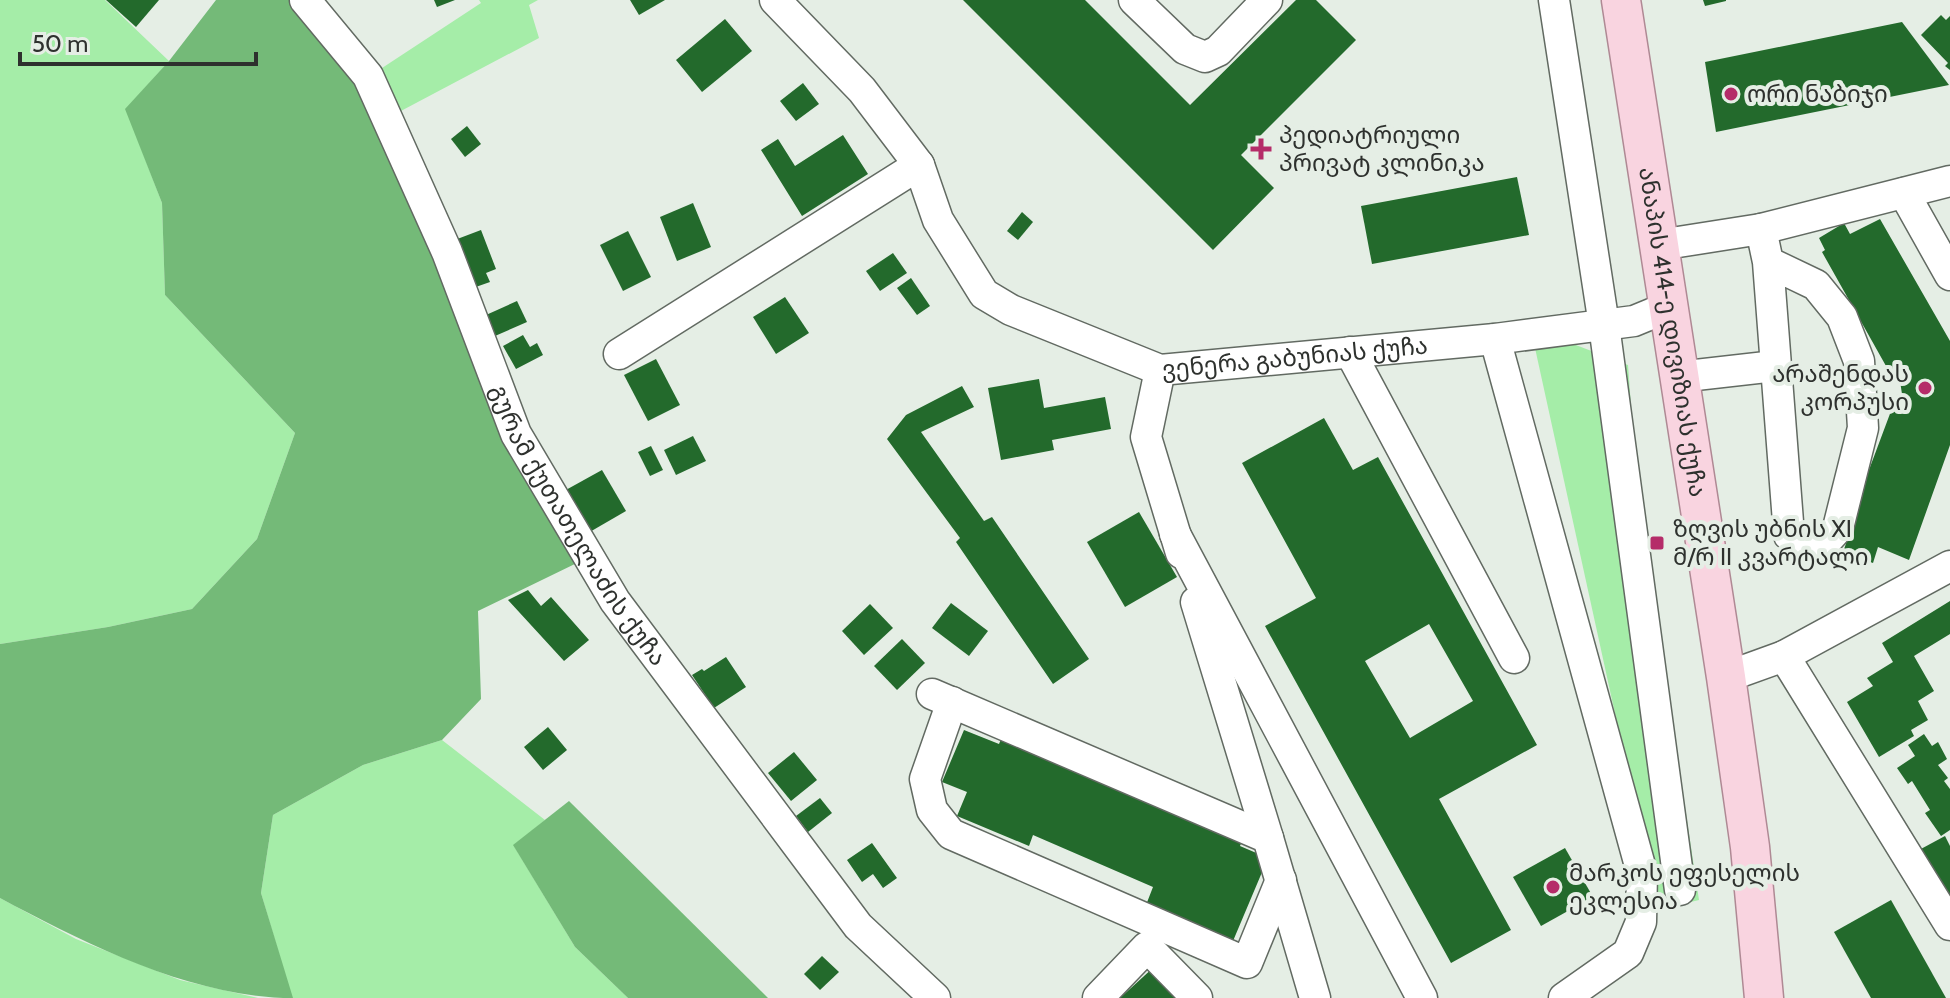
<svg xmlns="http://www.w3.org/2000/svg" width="1950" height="998" font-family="Cabin,'Noto Sans Georgian',sans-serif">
<rect width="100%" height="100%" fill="#e5eee5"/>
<g fill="#a5eda8">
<path d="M0,0H105L169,61L126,109L162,203L165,295L295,433L257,539L192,609L108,627L0,644Z"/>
<path d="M479,0H538L529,5L539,38L399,112L379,70L481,3Z"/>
<path d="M1568,342L1628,365L1637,488L1699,900L1658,910L1535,348Z"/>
<path d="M442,740L545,820L514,846L575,947L628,998H292L261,893L273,815L363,765Z"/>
<path d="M0,898L76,939L180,980L258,998H0Z"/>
</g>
<g fill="#74ba78">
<path d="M216,0H293L372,101L432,245L492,415L581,561L478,611L481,699L442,740L363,765L273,815L261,893L293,998C193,998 86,944 0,898V644L108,627L192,609L257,539L295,433L165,295L162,203L125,109L169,61Z"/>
<path d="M569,801L768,998H628L575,947L513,845Z"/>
</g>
<g fill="#236a2c" fill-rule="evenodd">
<path d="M106,0H159L136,27Z"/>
<path d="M434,0H455L437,7Z"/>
<path d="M630,0H665L639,15Z"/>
<path d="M963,0H1085L1190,105L1296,0H1316L1356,40L1241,155L1274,188L1213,250Z"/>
<path d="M1703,0H1726V1L1705,6Z"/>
<path d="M1941,15L1946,20L1950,16V70L1945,66L1948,63L1921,35Z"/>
<path d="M725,19L752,51L702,92L676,60Z"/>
<path d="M1902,22L1949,85L1716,132L1705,62Z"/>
<path d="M803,83L819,104L796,121L780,101Z"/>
<path d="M467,126L481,144L465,157L451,139Z"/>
<path d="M843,135L868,174L802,216L761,150L778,139L795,166Z"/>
<path d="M1517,177L1529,235L1372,264L1361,206Z"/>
<path d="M693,203L711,247L677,261L660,217Z"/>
<path d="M1022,212L1033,222L1018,240L1007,231Z"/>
<path d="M1880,219L1950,341V445L1909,560L1878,547L1873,563L1843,552L1849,535L1845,534L1897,395L1902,394L1900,381L1895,382L1822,252L1825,250L1819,238L1844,223L1850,234Z"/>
<path d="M481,230L496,269L486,273L490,282L470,289L452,241Z"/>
<path d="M628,231L651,277L623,291L600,245Z"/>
<path d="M893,253L907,273L880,291L866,271Z"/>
<path d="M911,278L930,306L917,315L897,288Z"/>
<path d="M785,297L809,333L776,354L753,317Z"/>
<path d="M517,301L527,322L495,336L486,315Z"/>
<path d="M523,335L530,347L537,343L543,355L516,369L503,346Z"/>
<path d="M656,359L680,405L648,421L624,375Z"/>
<path d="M1039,379L1044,408L1105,397L1111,429L1052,440L1054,450L1001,460L988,388Z"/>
<path d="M962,386L974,407L921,432L984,521L992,517L1089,659L1053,684L956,542L960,538L887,439L906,415Z"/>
<path d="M1324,418L1353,470L1378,457L1537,745L1439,799L1511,930L1451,963L1265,626L1316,598L1242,463ZM1429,624L1473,701L1410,738L1365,661Z"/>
<path d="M693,436L706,461L676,475L664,450Z"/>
<path d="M651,446L663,470L650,476L638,452Z"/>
<path d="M602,470L626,511L588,533L564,491Z"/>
<path d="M1139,512L1177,577L1125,607L1087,542Z"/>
<path d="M528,590L541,606L551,597L589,640L564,661L508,600Z"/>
<path d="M1950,601V634L1914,656L1934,691L1918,701L1928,720L1911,730L1914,736L1879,757L1847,702L1873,686L1867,678L1893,662L1882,643Z"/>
<path d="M951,603L988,631L969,656L932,628Z"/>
<path d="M870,604L893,628L864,655L842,631Z"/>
<path d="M902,639L925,663L897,690L874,666Z"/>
<path d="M726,657L746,687L714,708L692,675L702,669L704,671Z"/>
<path d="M548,727L567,750L543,770L524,747Z"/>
<path d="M964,730L999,744L1004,732L1245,834L1240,846L1268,858L1233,941L1146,905L1153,887L1033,835L1029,846L957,816L967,792L942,782Z"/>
<path d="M1924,734L1932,746L1938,742L1947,759L1938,765L1948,778L1944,781L1950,789V830L1941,836L1925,813L1930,810L1912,781L1908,784L1897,768L1915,756L1908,745Z"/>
<path d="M794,752L817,780L791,801L768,773Z"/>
<path d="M820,798L832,813L808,832L796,816Z"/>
<path d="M1945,836L1950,846V900L1919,850Z"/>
<path d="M872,843L897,878L883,888L873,874L862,882L847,860Z"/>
<path d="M1565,848L1593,897L1541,926L1513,877Z"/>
<path d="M1891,900L1946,998H1871L1834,932Z"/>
<path d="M822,956L839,972L820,990L804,974Z"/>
<path d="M1155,966L1184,998H1120Z"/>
</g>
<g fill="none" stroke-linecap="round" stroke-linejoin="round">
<g stroke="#626a62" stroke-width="33">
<g id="minor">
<path id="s1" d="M305,0L368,76L447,252L516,434L615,601L858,926L935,998"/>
<path id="s2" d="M775,0L862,90L919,165L938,220L984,294L1011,310L1160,370L1495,339L1634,321L1668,307"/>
<path d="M1134,0L1185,49L1205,57L1218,51L1267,0"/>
<path d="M1554,0L1604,325L1680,890"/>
<path d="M1904,193L1950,275"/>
<path d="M1761,229L1768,262L1789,535L1807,544L1827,540L1838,528L1863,428L1859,361L1842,317L1816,285L1768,262"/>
<path d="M1659,245L1761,229L1950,181"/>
<path d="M1495,339L1642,873L1641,922L1628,953L1564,998"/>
<path d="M1350,352L1514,658"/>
<path d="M619,354L919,165"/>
<path d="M1160,370L1146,437L1181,553"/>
<path d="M1678,377L1775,366"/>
<path d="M1175,534L1422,998"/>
<path d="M1196,602L1268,838"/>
<path d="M1784,656L1950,925"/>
<path d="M1726,677L1784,656L1950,566"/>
<path d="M932,694L1268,838L1315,998"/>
<path d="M952,702L925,779L932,810L951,834L1247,963L1281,880"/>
<path d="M1098,998L1147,947L1197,998"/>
</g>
</g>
<g stroke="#af8994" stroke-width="41">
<g id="major">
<path id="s3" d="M1621,0L1726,677L1750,847L1764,998"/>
</g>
</g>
<use href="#minor" stroke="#fff" stroke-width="30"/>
<use href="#major" stroke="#f9d4e0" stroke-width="38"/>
</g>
<g fill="#b52c69" stroke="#e5eee5" stroke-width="3">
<circle cx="1731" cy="94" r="8"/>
<path d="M1257 137h8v8h8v8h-8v8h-8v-8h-8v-8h8z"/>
<circle cx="1925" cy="388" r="8"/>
<rect x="1649" y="535" width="16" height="16" rx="4"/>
<circle cx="1553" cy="887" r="8"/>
</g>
<g text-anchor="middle" stroke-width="8" stroke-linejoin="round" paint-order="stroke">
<g font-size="24" fill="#2e312e" stroke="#e5eee5" text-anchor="start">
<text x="1747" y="102">ორი ნაბიჯი</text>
<text x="1279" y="143">პედიატრიული<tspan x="1279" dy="28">პრივატ კლინიკა</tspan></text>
<text x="1909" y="382" text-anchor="end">არაშენდას<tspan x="1909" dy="28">კორპუსი</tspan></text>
<text x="1673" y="537">ზღვის უბნის XI<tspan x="1673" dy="28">მ/რ II კვარტალი</tspan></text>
<text x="1569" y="881">მარკოს ეფესელის<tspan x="1569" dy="28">ეკლესია</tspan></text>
</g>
<g font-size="24" fill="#2e312e" stroke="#e5eee5">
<text dy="8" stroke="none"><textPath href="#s3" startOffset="336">ანაპის 414-ე დივიზიას ქუჩა</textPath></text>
<text dy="8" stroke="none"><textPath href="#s2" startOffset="692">ვენერა გაბუნიას ქუჩა</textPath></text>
<text dy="8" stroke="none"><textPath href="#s1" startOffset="596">გურამ ქუთათელაძის ქუჩა</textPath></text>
</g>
</g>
<path d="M20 52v12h236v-12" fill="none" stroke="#2e312e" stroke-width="4"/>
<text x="32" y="52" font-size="24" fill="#2e312e" stroke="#e5eee5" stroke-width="6" paint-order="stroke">50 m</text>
</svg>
